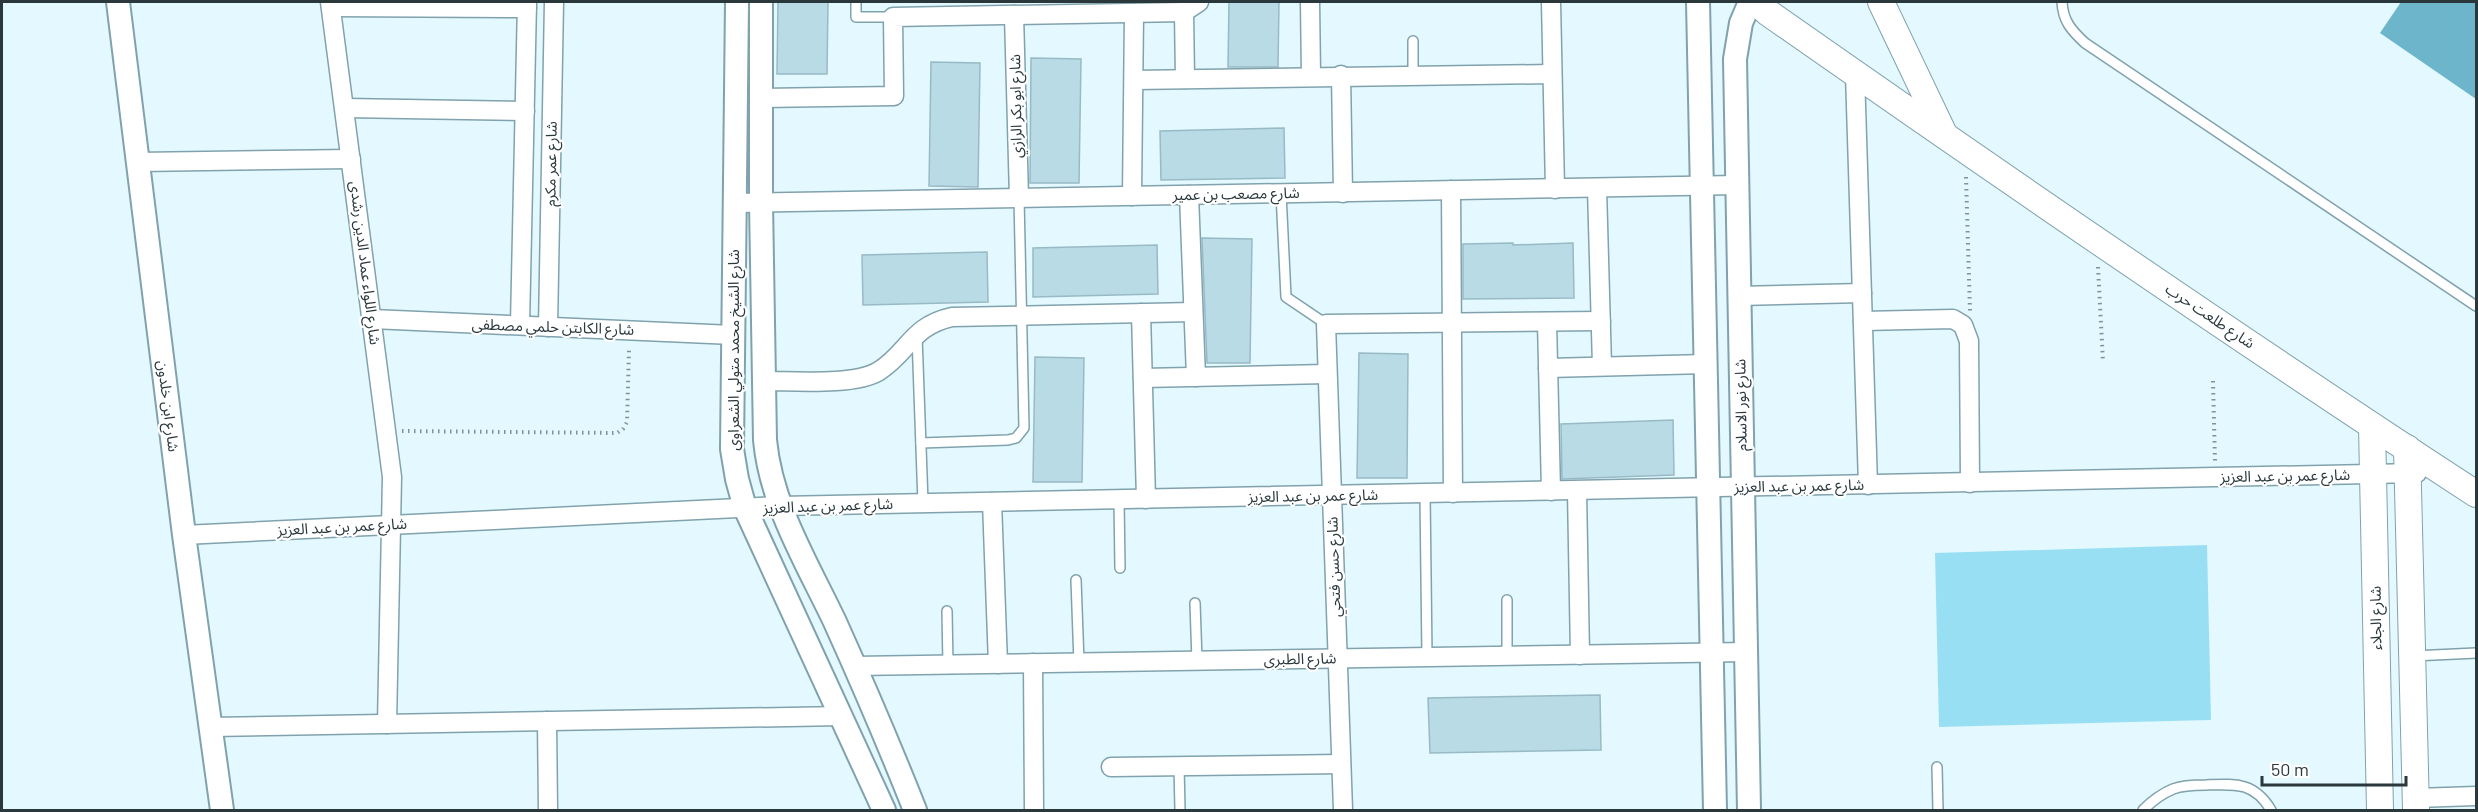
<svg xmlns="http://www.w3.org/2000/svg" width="2478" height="812" font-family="Barlow,'Noto Sans Arabic',sans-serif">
<rect width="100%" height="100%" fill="#e3f8ff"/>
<path fill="#99dff4" d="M2207,545L2211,720L1939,727L1935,553Z"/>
<path fill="#6db5ca" d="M2401,2H2476V99L2380,33Z"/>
<g fill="#b8dbe6" stroke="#98bac5" stroke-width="1.5">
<path d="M778,2H828L827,74H777Z"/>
<path d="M1229,2H1279L1278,67H1228Z"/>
<path d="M1031,58L1081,59L1079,183H1030Z"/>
<path d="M931,62L980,63L978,187L929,186Z"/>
<path d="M1284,128L1285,178L1161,180L1160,131Z"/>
<path d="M1202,238L1252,239L1250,363H1207Z"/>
<path d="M1513,243V245L1573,243L1574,298L1463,299V244Z"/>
<path d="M1157,245L1158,294L1033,297V248Z"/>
<path d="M987,252L988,302L863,305L862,255Z"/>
<path d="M1359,353L1408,354L1407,478H1357Z"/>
<path d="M1035,357L1084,358L1082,482H1033Z"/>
<path d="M1673,420L1674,475L1562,479L1561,424Z"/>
<path d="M1600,695L1601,750L1430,753L1428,698Z"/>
</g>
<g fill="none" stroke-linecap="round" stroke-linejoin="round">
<g stroke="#80a2ad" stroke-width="12">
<g id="service">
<path d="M856,2V17H893"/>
<path d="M2062,2C2063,21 2071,30 2085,43L2476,306"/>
<path d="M1413,41V75"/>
<path d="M1281,193L1286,297L1326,324"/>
<path d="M917,336L923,503"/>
<path d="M921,443L1008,440L1016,438L1024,428L1019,198"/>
<path d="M1425,494L1427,657"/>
<path d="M1119,500L1120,568"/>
<path d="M1076,580L1079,663"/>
<path d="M1507,600V656"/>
<path d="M1195,603L1197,661"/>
<path d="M947,611L948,665"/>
<path d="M2413,656L2476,653"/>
<path d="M1179,766L1180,810"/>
<path d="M1937,767L1938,810"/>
<path d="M2143,810C2152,801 2161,794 2173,789C2183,785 2195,785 2206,785C2236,784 2254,782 2271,810"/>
</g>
</g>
<g stroke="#80a2ad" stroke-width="21">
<g id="minor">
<path d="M330,2L392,477L387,724"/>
<path d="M1310,2L1311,76"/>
<path d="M1551,2L1555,189"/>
<path d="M331,7L527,8"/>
<path d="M1014,15L1019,198"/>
<path d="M1855,74L1868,485"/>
<path d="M1341,75L1343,193"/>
<path d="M1185,79L1184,12L1199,2"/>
<path d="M1134,80L1552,74"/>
<path d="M760,98L894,96L893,17L1184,12"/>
<path d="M345,108L525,111"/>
<path d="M138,162L351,159"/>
<path d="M1597,188L1602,366"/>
<path d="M1451,190L1453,493"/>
<path d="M1189,195L1196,377"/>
<path d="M1132,196L1134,13"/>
<path d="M735,203L1737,185"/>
<path d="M1739,296L1862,293"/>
<path d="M1141,313L1146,499"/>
<path d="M372,319L733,335"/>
<path d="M1863,321L1953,319L1963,325L1969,341L1970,483"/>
<path d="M1547,322L1551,491"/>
<path d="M520,325L527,2"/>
<path d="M548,327L554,2"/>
<path d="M1548,368L1706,364"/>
<path d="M1143,378L1327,374"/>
<path d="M764,381C794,381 855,386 879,371C909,352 911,326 952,317L1193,312"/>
<path d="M1577,491L1580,655"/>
<path d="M992,502L998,664"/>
<path d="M184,535L780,506L2417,473"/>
<path d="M1033,663L1034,810"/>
<path d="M855,666L1746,652"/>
<path d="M547,721L548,810"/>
<path d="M211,727L842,716"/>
<path d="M1111,767L1341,764"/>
<path d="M2416,798L2476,796"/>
<path d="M1343,810L1326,324L1601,321"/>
</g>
</g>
<g stroke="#80a2ad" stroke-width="26">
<g id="tertiary">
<path d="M118,2L184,535L222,810"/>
<path d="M737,2L732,449L737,479L745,508L884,810"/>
<path d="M761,2V203L765,440C771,505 807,563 835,622C863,684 890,747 915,810"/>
<path d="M1698,2L1715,810"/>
<path d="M1749,810L1735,59L1741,23L1750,2"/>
</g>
</g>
<g stroke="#80a2ad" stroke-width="28">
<g id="secondary">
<path d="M1756,2L1767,12C2001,176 2237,338 2476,494"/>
<path d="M1881,2L1944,134"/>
<path d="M2372,426L2380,810"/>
<path d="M2407,448L2416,810"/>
</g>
</g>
<g stroke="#819297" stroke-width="4" stroke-dasharray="1.5 4.5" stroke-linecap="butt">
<path d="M1966,177L1970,311"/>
<path d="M2098,267L2103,362"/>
<path d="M2213,381L2215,462"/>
<path d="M402,431L617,433L623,429L627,422L629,349"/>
</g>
<use href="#service" stroke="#fff" stroke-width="9"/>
<use href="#minor" stroke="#fff" stroke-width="18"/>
<use href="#tertiary" stroke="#fff" stroke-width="22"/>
<use href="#secondary" stroke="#fff" stroke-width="26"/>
</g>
<g text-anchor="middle" stroke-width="4.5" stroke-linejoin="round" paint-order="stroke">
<g font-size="15" fill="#2a383c" stroke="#fff">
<text transform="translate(1016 106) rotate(-91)" y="5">شارع ابو بكر الرازي</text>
<text transform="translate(551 164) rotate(-89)" y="5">شارع عمر مكرم</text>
<text transform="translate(1236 194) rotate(-1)" y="5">شارع مصعب بن عمير</text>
<text transform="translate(365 263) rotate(83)" y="5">شارع اللواء عماد الدين رشدى</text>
<text transform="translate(2210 316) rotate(34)" y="5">شارع طلعت حرب</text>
<text transform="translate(553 327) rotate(2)" y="5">شارع الكابتن حلمي مصطفى</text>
<text transform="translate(734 350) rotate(-90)" y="5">شارع الشيخ محمد متولي الشعراوى</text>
<text transform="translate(1741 405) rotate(-91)" y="5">شارع نور الاسلام</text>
<text transform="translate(168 406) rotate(83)" y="5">شارع ابن خلدون</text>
<text transform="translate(2285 476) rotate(-1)" y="5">شارع عمر بن عبد العزيز</text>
<text transform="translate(1799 486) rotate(-1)" y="5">شارع عمر بن عبد العزيز</text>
<text transform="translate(1313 496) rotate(-1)" y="5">شارع عمر بن عبد العزيز</text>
<text transform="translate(828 506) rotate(-2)" y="5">شارع عمر بن عبد العزيز</text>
<text transform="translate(342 527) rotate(-3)" y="5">شارع عمر بن عبد العزيز</text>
<text transform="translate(1334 567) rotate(-92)" y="5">شارع حسن فتحي</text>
<text transform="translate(2376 618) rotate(-91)" y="5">شارع الجلاء</text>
<text transform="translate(1300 659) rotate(-1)" y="5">شارع الطبرى</text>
</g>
</g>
<rect width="2478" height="812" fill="none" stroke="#2a383c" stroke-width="6"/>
<path d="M2262 776v9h144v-9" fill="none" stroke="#2a383c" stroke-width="3"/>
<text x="2271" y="776" font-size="18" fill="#2a383c" stroke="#ffffff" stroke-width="4.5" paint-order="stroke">50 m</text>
</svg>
